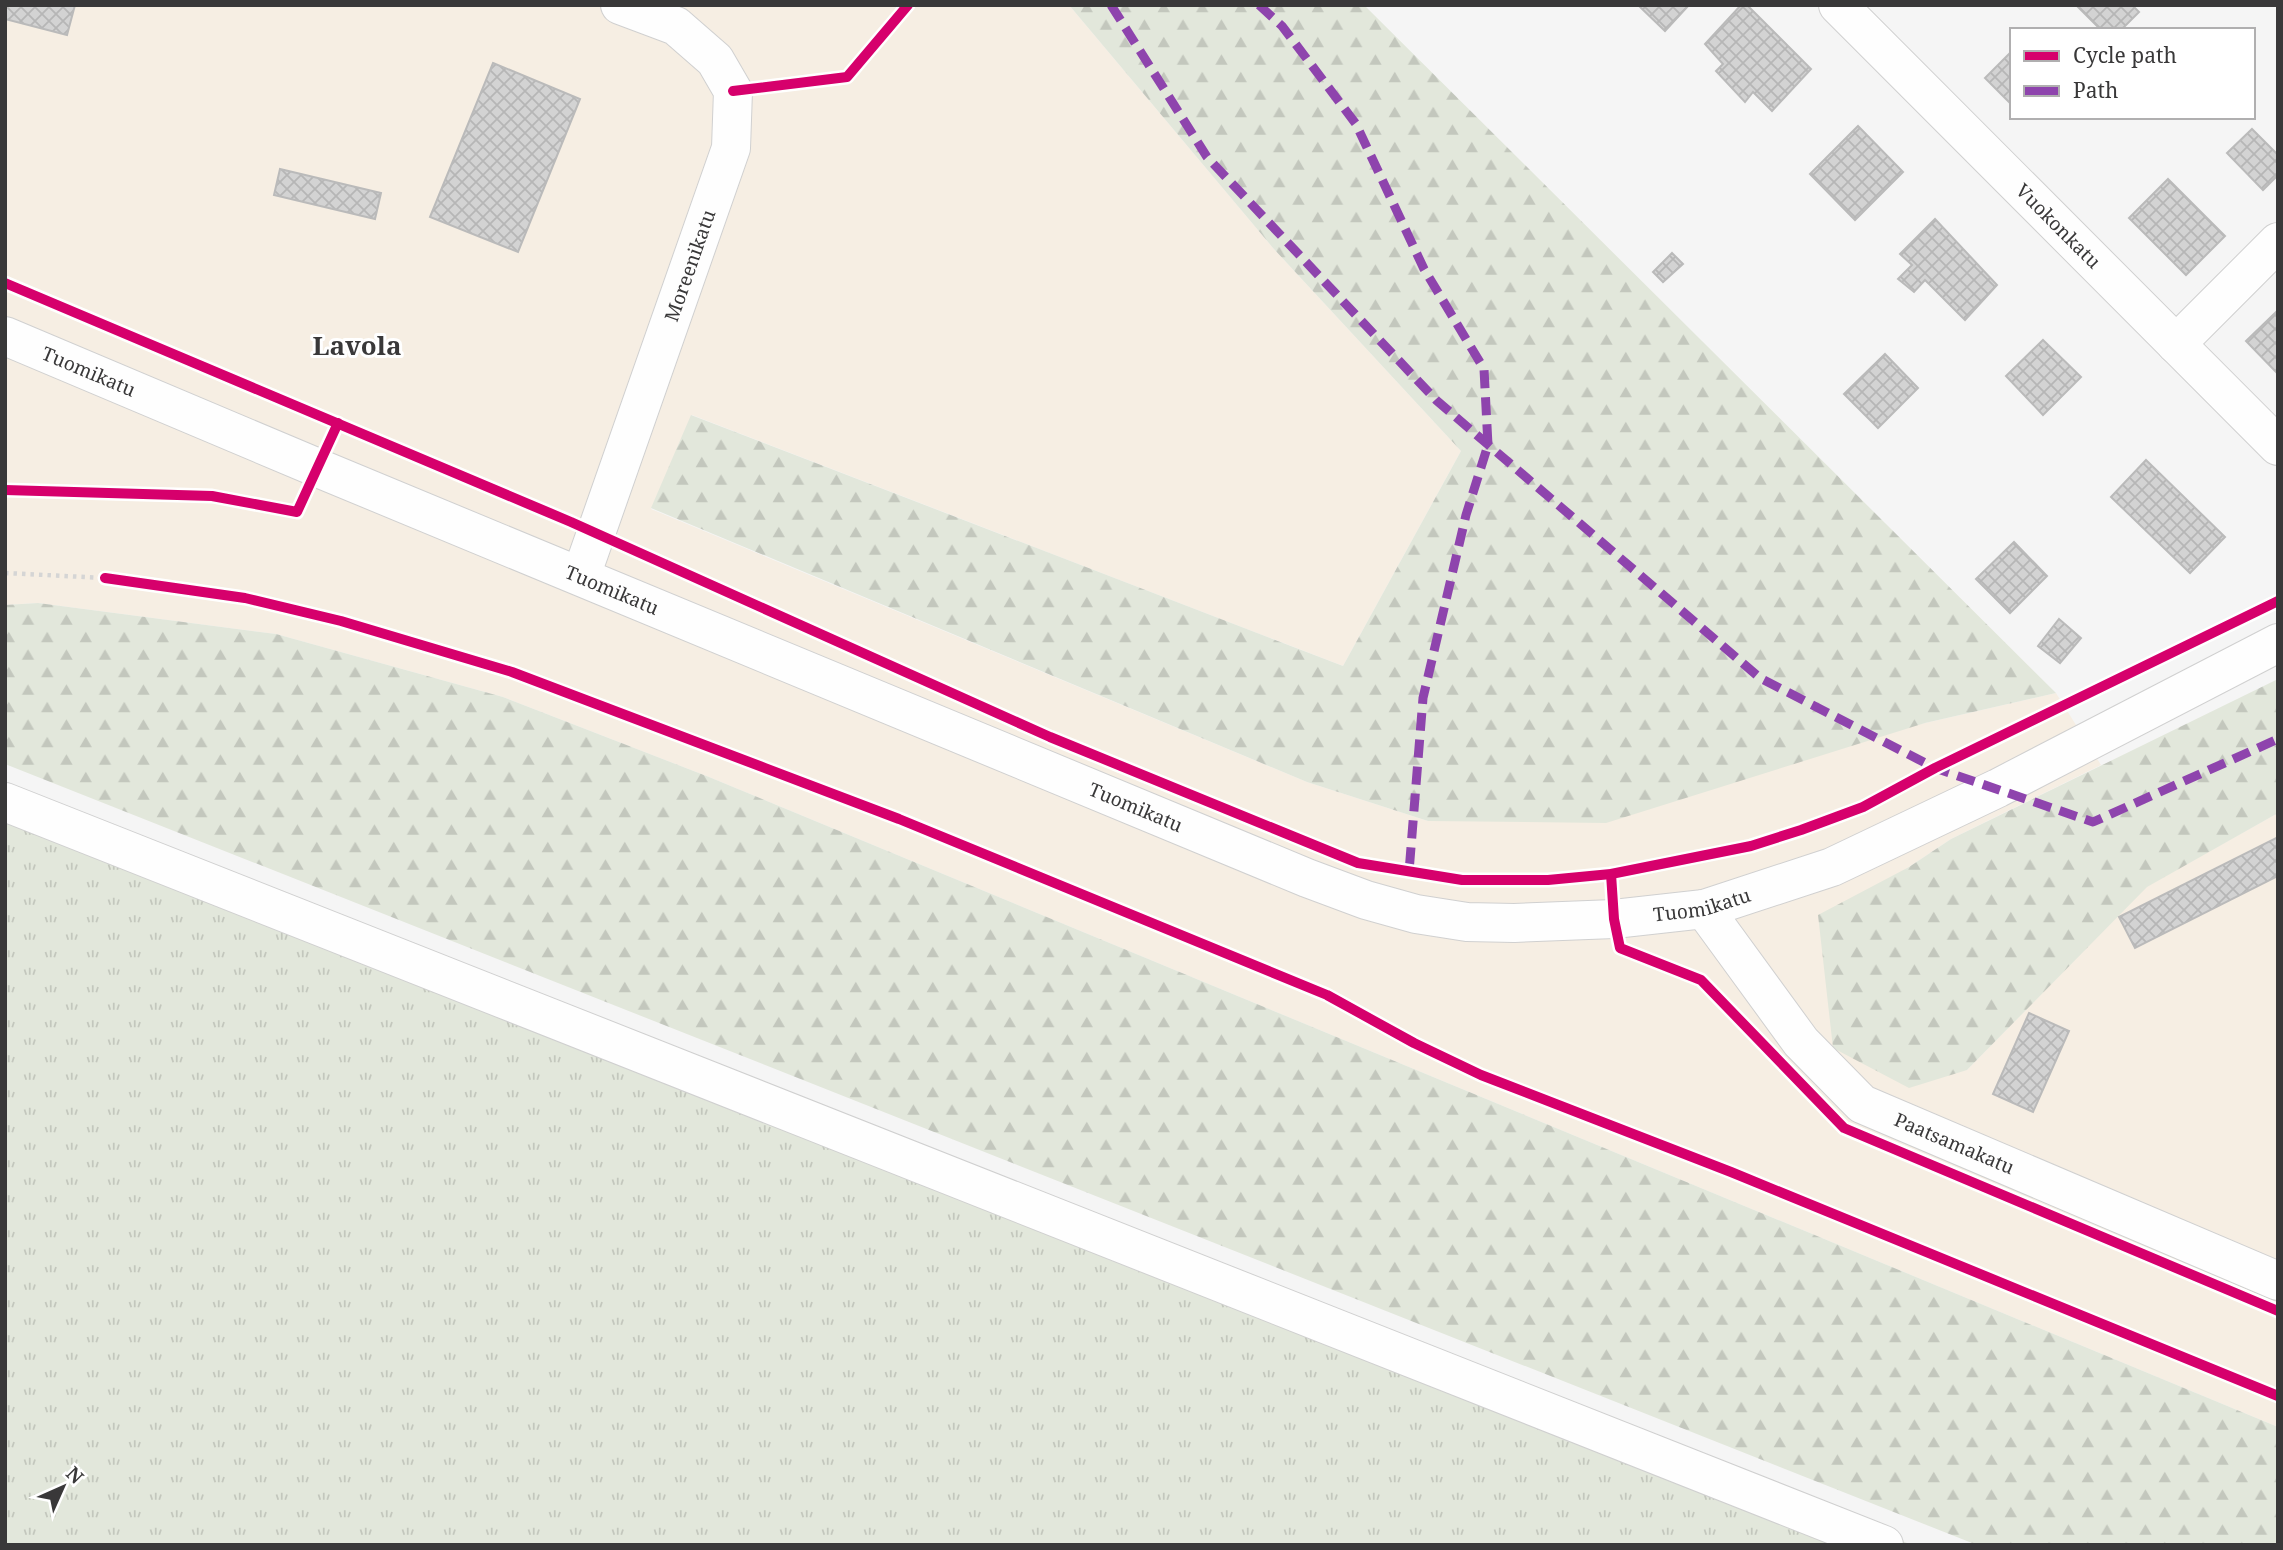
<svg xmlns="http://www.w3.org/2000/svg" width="2283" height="1550" font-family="'Noto Serif',serif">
<defs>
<pattern id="grass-tufts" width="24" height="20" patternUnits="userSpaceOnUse" patternTransform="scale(1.75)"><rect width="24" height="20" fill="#e2e7db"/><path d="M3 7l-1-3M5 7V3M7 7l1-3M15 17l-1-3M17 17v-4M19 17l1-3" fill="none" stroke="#c3c7bd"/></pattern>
<pattern id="forest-firs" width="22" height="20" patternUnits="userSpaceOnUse" patternTransform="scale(1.75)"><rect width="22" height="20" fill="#e2e7db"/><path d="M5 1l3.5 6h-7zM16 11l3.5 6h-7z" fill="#c3c7bd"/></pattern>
<pattern id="building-cross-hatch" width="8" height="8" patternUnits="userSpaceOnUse" patternTransform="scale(1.75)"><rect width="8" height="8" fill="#d3d3d3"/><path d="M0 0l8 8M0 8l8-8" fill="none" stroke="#b6b6b6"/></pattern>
</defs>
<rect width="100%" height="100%" fill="#f5f5f5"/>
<path fill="#f6eee3" d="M5,5H1069L1273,248L1461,451L1343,666L692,415L651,509L1307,782L1428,821L1925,723L2056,693L2101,765L1951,839L1909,867L1967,1070L2147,886L2278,813V1427L709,777L503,697L276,634L38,603L5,605Z"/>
<path fill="url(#grass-tufts)" d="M5,786L1912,1545H5Z"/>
<g fill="url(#forest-firs)">
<path d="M1069,5H1364L2056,693L1925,723L1606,823L1428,821L1307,782L651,508L691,415L1343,666L1461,451L1273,248Z"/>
<path d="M38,603L276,634L503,697L709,777L2278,1427V1545H1977L5,764V605Z"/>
<path d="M2278,679V813L2147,887L1967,1070L1909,1088L1833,1048L1818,915L1909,867L1951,839Z"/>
</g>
<g fill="url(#building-cross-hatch)" stroke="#bababa" stroke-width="2">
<path d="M5,5H75L67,35L5,19Z"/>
<path d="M1638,5H1689L1665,31Z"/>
<path d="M1741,5H1747L1811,69L1772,111L1753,92L1745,102L1716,71L1723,64L1705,44Z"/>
<path d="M2076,5H2132L2139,12L2121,30H2101Z"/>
<path d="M2012,51V105L1985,78Z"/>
<path d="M493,63L580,99L518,252L430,217Z"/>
<path d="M1858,126L1903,172L1855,220L1810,174Z"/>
<path d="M2252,129L2278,155V175L2263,190L2227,153Z"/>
<path d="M280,169L381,193L375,219L274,195Z"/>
<path d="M2168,179L2225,236L2186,275L2129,218Z"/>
<path d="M1935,219L1997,285L1965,320L1925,280L1914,292L1898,279L1912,265L1900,254Z"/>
<path d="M1672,253L1683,264L1663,282L1653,272Z"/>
<path d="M2278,310V374L2246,341Z"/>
<path d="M2043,340L2081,377L2043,415L2006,376Z"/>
<path d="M1885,354L1918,388L1878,428L1844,394Z"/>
<path d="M2146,460L2225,537L2190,573L2111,497Z"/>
<path d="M2014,542L2047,576L2010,613L1976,579Z"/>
<path d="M2059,619L2081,638L2060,663L2038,646Z"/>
<path d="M2278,837V876L2135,948L2119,917Z"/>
<path d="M2029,1013L2069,1031L2033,1112L1993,1094Z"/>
</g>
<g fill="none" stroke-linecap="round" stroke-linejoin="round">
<g stroke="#d0d0d0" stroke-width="40">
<g id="minor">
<path id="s1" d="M1838,5L2278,446"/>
<path id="s2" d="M5,336L318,468L1307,878L1366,900L1416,914L1467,922L1514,923L1614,919L1704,909L1832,867L1998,788L2278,643"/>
<path d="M2176,344L2278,242"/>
<path id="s3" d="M581,576L731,148L733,91L715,60L676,26L620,5"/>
<path d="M5,802L1884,1545"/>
<path id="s4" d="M1704,909L1801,1042L1862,1104L2278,1281"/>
</g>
</g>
<path stroke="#d5d5d5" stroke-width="4.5" stroke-dasharray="3.5 5" stroke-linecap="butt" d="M5,573L105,578"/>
<use href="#minor" stroke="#fefefe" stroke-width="38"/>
<g stroke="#8e44ad" stroke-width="9" stroke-dasharray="18 9" stroke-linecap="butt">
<path d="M1111,5L1207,157L1436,400L1760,678L1935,768L2093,822L2278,739"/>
<path d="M1259,5L1282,26L1356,124L1424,269L1484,369L1488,445L1466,515L1423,698L1409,872"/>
</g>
<g stroke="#fff" stroke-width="15">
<g id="cycleway">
<path d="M733,91L847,77L908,5"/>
<path d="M5,283L571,522L1050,737L1358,863L1462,880H1548L1611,874L1751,846L1801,830L1863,807L1935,768L2278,601"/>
<path d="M5,490L212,496L297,512L338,423"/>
<path d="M105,578L245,598L341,621L512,672L899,819L1327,995L1414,1043L1481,1075L1731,1172L2278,1396"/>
<path d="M1611,874L1614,919L1620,948L1701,980L1844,1128L2278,1311"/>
</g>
</g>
<use href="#cycleway" stroke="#d6006c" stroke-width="10"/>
</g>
<g text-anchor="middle" stroke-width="6" stroke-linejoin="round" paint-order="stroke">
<g font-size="19" fill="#393839" stroke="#fff">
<text dy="7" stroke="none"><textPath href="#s1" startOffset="312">Vuokonkatu</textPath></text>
<text dy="7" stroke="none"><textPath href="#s3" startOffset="329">Moreenikatu</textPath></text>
<text dy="7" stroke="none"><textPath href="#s2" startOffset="91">Tuomikatu</textPath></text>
<text dy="7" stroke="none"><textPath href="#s2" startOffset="658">Tuomikatu</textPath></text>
<text dy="7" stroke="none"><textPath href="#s2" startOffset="1225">Tuomikatu</textPath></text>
<text dy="7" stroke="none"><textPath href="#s2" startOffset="1813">Tuomikatu</textPath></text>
<text dy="7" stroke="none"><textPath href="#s4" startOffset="352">Paatsamakatu</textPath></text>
</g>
<g font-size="26" font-weight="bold" fill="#393839" stroke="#fff">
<text x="357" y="355">Lavola</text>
</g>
</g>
<rect width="2283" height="1550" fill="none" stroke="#393839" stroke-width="14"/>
<rect x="2010" y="28" width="245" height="91" fill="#ffffff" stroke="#b0afb0" stroke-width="2"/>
<rect x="2024" y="51" width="35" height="10" fill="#d6006c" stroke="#b0afb0" stroke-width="2"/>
<text x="2073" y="63" font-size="21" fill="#393839">Cycle path</text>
<rect x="2024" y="86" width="35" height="10" fill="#8e44ad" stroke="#b0afb0" stroke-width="2"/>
<text x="2073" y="98" font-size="21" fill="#393839">Path</text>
<g transform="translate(63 1487) rotate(45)" stroke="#ffffff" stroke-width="5" paint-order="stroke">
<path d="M0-5L12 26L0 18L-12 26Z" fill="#393839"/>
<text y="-10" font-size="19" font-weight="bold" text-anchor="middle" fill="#393839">N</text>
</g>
</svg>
